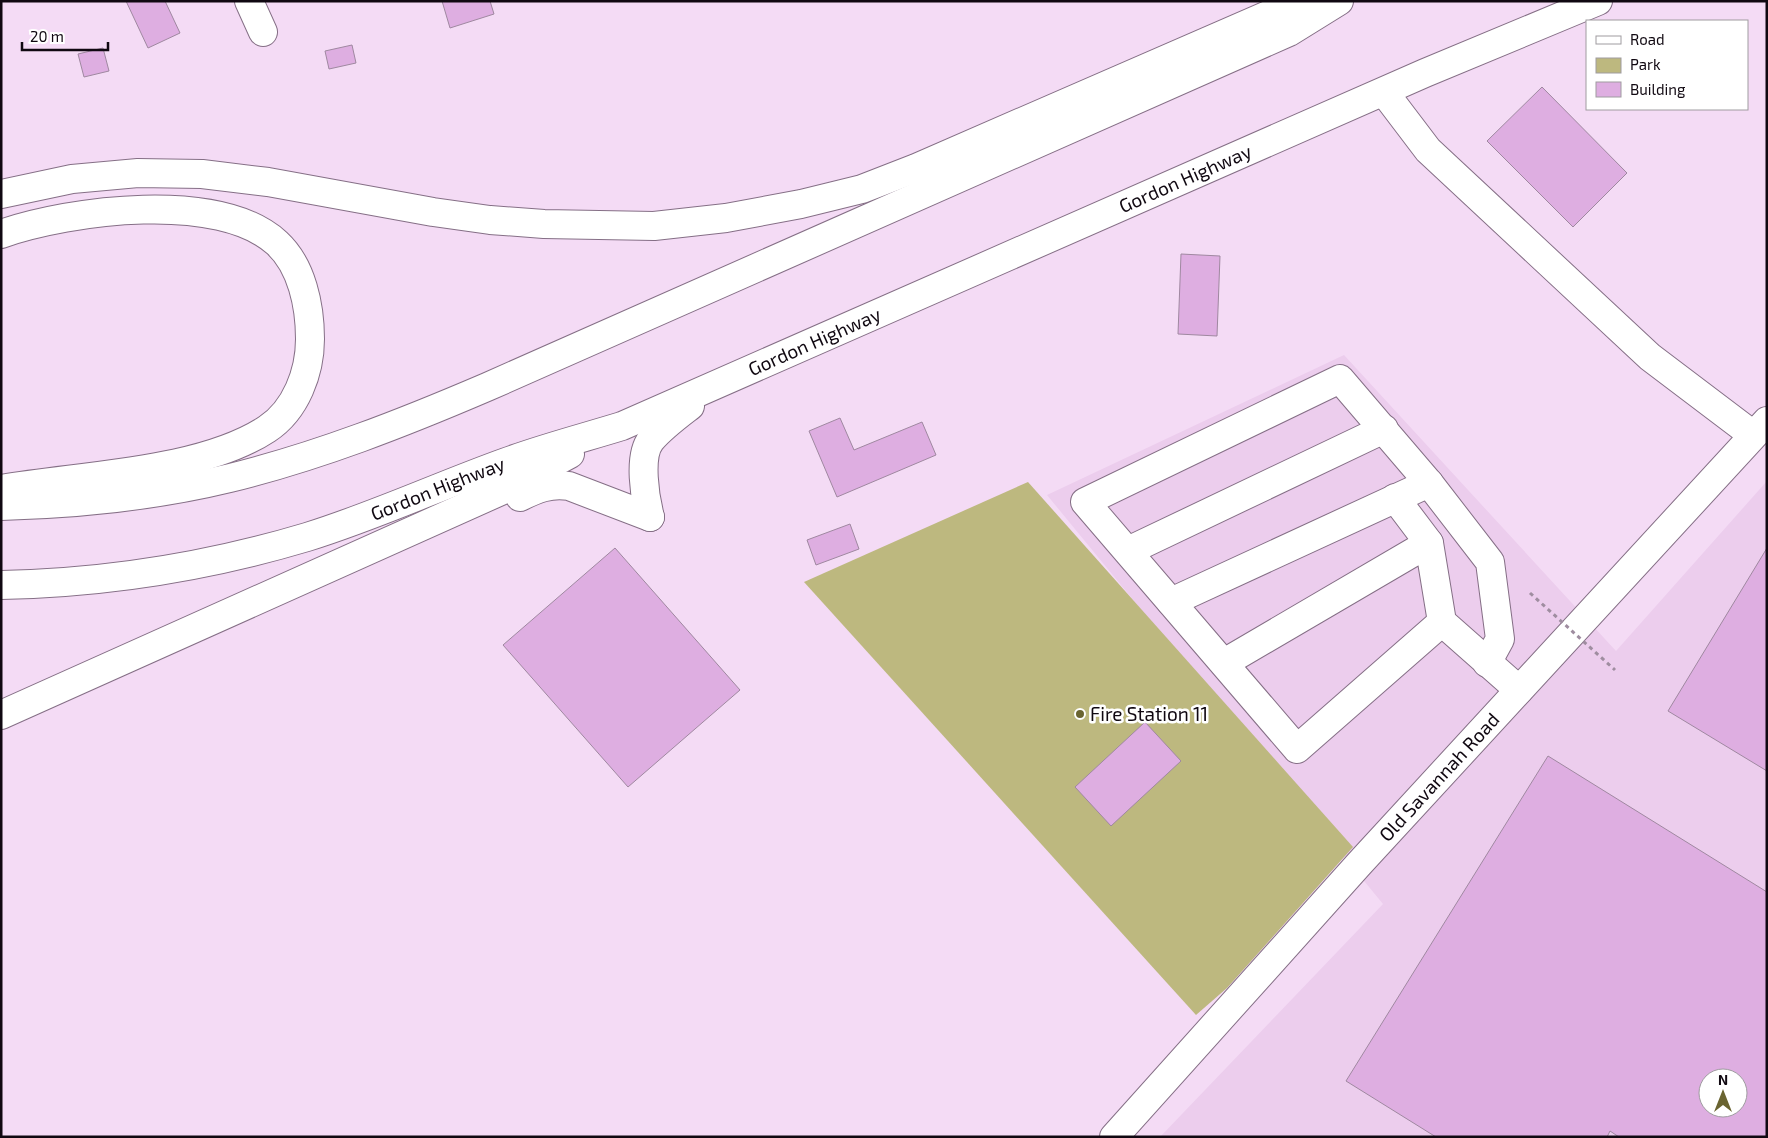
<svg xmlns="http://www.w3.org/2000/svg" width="1768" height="1138" font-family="'Exo 2',sans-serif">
<rect width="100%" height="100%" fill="#f4dbf5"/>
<path fill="#eccded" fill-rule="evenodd" d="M1344,355L1616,651L1767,481V1137H1160L1383,904L1047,495ZM1708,1078H1738V1108H1708Z"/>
<path fill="#bdb87f" d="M1028,482L1353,847L1227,988L1196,1015L804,582Z"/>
<g fill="#deaee1" stroke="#9f88a0" fill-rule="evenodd">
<path d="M126,1H165L180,33L148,48Z"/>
<path d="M442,1H490L494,14L450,28Z"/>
<path d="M352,45L356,63L329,69L325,51Z"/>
<path d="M103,48L109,71L84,77L78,54Z"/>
<path d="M1542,87L1627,173L1573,227L1487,141Z"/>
<path d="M1181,254L1220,256L1217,336L1178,334Z"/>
<path d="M840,418L854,450L922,422L936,455L837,497L809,431Z"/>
<path d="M850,524L859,549L816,565L807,540Z"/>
<path d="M615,548L740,690L628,787L503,645Z"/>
<path d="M1767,548V771L1668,711Z"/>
<path d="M1145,722L1181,761L1111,826L1075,787Z"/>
<path d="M1548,756L1767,892V1137H1619L1610,1131L1607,1137H1436L1346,1081ZM1708,1078H1738V1108H1708Z"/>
</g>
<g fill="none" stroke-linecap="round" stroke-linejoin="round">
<g stroke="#856f86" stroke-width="30">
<g id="minor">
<path d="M249,1L263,32"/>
<path d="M1384,92L1428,150L1650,357L1753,435"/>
<path d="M1395,498L1429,543"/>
<path d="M1128,551L1384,429"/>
<path d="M1171,602L1429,483"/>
<path d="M1442,622L1297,749L1085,502L1340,379L1429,483L1490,562L1500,639L1487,663"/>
<path d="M1224,663L1429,543L1442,622L1519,690"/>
</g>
</g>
<g stroke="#856f86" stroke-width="30">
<g id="major">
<path id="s1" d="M1114,1137L1359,864L1767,421"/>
</g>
</g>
<g stroke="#856f86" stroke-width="30">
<g id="highway">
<path d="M1,194L72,179L138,173L202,174L268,182L433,212L490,220L544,224L654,226L726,218L801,204L862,189L916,168L1300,1"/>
<path d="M1,234C70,210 219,190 277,243C302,266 310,306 310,339C310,372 296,410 267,429C200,473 80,475 1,489"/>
<path d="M520,497C536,489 550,483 569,486L650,517"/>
<path d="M1,506C78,504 156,496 230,478C319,456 403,423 487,387L1289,32L1339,1"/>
<path d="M650,517C645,498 638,456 651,440C662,427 677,416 690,406"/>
<path id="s2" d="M1,585C104,583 210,566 307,537C375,516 439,486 506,462C544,448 583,438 622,426L1425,73L1598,1"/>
<path d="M1,715L503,490L570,454"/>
</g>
</g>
<use href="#minor" stroke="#fff" stroke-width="28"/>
<use href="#major" stroke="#fff" stroke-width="28"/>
<use href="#highway" stroke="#fff" stroke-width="28"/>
<path stroke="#9f8da0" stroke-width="3" stroke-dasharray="4 4" stroke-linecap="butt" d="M1530,593L1615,670"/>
</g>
<circle fill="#6a6431" stroke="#fff" stroke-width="2" cx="1080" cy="714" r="5"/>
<g text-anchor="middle" stroke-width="5" stroke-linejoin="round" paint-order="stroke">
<g font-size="19" fill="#100811" stroke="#fff">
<text dy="7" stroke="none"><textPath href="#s2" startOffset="1260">Gordon Highway</textPath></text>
<text dy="7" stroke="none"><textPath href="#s2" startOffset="855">Gordon Highway</textPath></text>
<text dy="7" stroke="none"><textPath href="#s2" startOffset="450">Gordon Highway</textPath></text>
<text dy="7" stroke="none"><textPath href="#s1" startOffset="485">Old Savannah Road</textPath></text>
</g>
<g font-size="19" fill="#100811" stroke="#fff" text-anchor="start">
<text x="1090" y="721">Fire Station 11</text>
</g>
</g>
<rect width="1768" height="1138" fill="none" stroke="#100811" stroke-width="5"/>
<rect x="1586" y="20" width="162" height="90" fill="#ffffff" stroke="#9f9ca0"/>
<rect x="1596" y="36" width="25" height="8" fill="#ffffff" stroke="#9f9ca0"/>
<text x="1630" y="45" font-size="15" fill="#100811">Road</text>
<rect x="1596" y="58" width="25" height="15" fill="#bdb87f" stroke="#9f9ca0"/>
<text x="1630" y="70" font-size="15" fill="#100811">Park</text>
<rect x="1596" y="82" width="25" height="15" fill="#deaee1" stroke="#9f9ca0"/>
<text x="1630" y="95" font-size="15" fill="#100811">Building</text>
<g transform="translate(1723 1093)"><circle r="24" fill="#ffffff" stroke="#9f9ca0"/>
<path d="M0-4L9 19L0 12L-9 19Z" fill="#6a6431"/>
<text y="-8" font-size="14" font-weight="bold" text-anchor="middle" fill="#100811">N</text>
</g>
<path d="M22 42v8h86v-8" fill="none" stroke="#100811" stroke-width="2.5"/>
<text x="30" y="42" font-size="15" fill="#100811" stroke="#ffffff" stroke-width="4" paint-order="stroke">20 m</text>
</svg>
